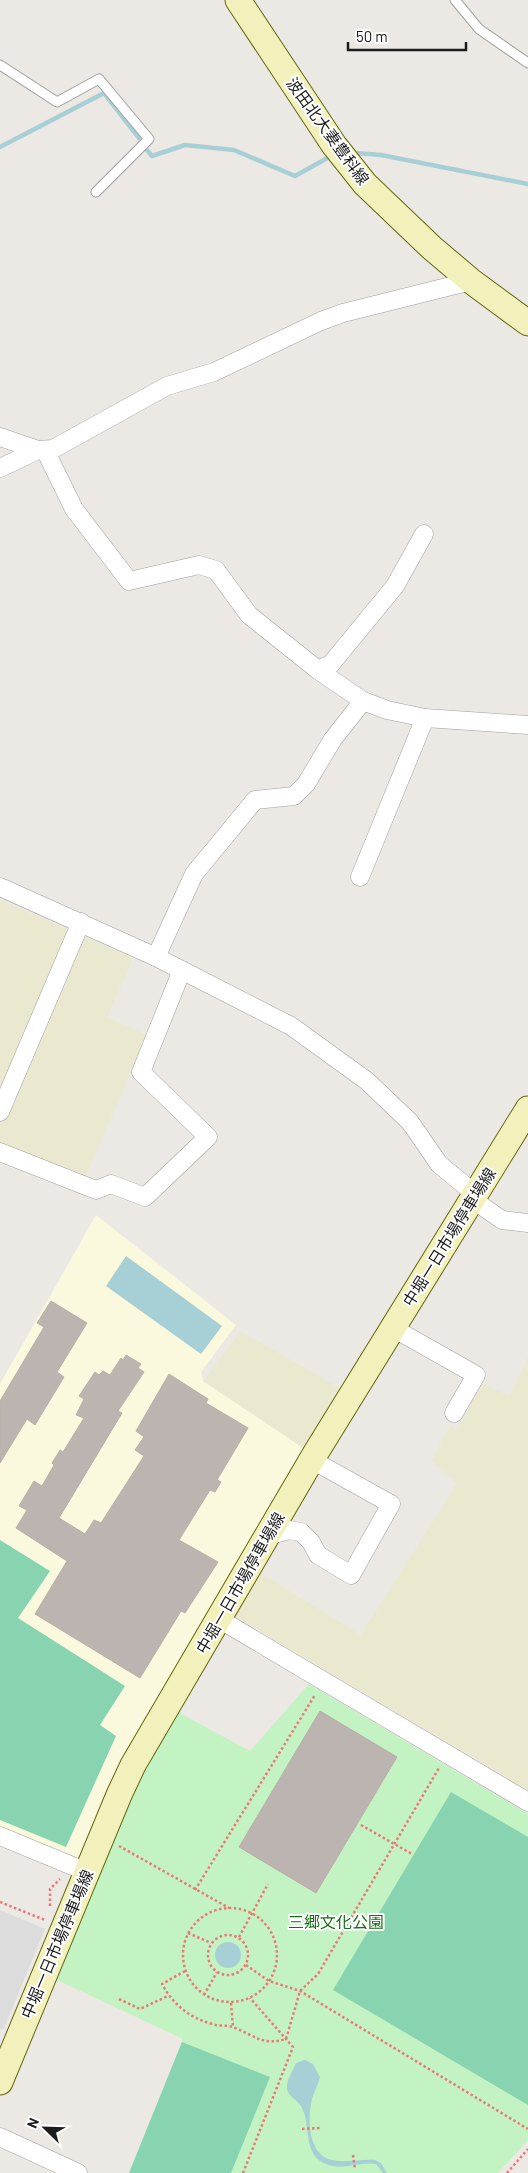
<svg xmlns="http://www.w3.org/2000/svg" width="528" height="2173" font-family="Barlow,'Noto Sans JP',sans-serif">
<rect width="100%" height="100%" fill="#ece8e3"/>
<path fill="#fbf9dd" d="M96,1215L236,1325L201,1372L203,1381L305,1449L113,1776L78,1858L0,1827V1384Z"/>
<g fill="#eae9d0">
<path d="M0,900L133,958L107,1017L147,1035L85,1178L0,1144Z"/>
<path d="M241,1331L341,1389L305,1449L203,1381Z"/>
<path d="M528,1357V1790L231,1614L257,1571L361,1635L457,1483L431,1461L450,1426L458,1430L481,1383L510,1396Z"/>
</g>
<path fill="#c3f3c3" d="M309,1684L528,1814V2140L498,2173H129L183,2039L53,1978L138,1771L174,1710L250,1751Z"/>
<g fill="#88d4b1">
<path d="M0,1540L50,1571L18,1618L125,1686L100,1725L116,1736L66,1847L0,1820Z"/>
<path d="M451,1792L528,1837V2105L333,1990Z"/>
<path d="M182,2042L270,2077L231,2173H129Z"/>
</g>
<path fill="#dcdcdc" d="M0,1910L45,1929L3,2030L0,2029Z"/>
<g fill="#a7cfd6">
<path d="M126,1256L222,1326L201,1354L106,1286Z"/>
<circle cx="228" cy="1955" r="13"/>
<path d="M305,2060L313,2064L320,2077C318,2085 314,2092 312,2099C307,2119 308,2155 332,2160C346,2163 361,2159 375,2160L381,2163L387,2173H383L376,2164C359,2161 343,2171 326,2164C302,2155 312,2125 301,2106C297,2100 288,2096 287,2089C286,2081 293,2070 296,2063Z"/>
</g>
<g fill="none" stroke-linecap="round" stroke-linejoin="round">
<g stroke="#a7cfd6" stroke-width="4.5">
<path d="M0,147L104,93L139,138"/>
<path d="M147,150L152,156L185,145L234,150L295,176L331,156"/>
<path d="M355,153L381,155L528,184"/>
</g>
</g>
<g fill="#bcb4b0" stroke="#bcafa7">
<path d="M51,1301L87,1323L57,1372L64,1377L35,1425L27,1419L0,1463V1401L44,1327L37,1323Z"/>
<path d="M126,1355L141,1364L138,1368L144,1372L118,1411L122,1413L59,1518L85,1534L94,1520L101,1523L144,1456L135,1450L144,1437L136,1431L169,1374L208,1399L206,1403L248,1428L217,1480L221,1482L215,1492L210,1490L179,1540L218,1562L185,1613L181,1611L140,1678L35,1614L67,1561L16,1528L27,1510L19,1506L34,1481L42,1486L54,1465L52,1463L60,1450L63,1452L84,1418L76,1415L84,1399L79,1396L95,1372L99,1375L103,1371L110,1375L121,1358L123,1360Z"/>
<path d="M320,1711L397,1757L316,1893L239,1847Z"/>
</g>
<g fill="none" stroke-linecap="round" stroke-linejoin="round">
<g stroke="#a0a0a0" stroke-width="11">
<g id="lane">
<path d="M455,0L479,29L528,63"/>
<path d="M0,65L57,102L99,79L149,139L96,192"/>
</g>
</g>
<g stroke="#a0a0a0" stroke-width="19">
<g id="street">
<path d="M0,437L38,450L53,449L167,386L214,372L321,321L343,313L471,281"/>
<path d="M45,450L74,509L129,581L199,565L216,570L249,615L318,670L363,701L387,710L425,718L528,725"/>
<path d="M0,468L38,450"/>
<path d="M318,670L331,664L395,586L424,534"/>
<path d="M360,877L425,718"/>
<path d="M0,887L156,957L291,1026L367,1081L410,1122L439,1164L469,1189L477,1192"/>
<path d="M156,957L194,874L255,800L294,796L306,784L333,739L363,701"/>
<path d="M0,1112L81,922"/>
<path d="M0,1152L96,1190L111,1184L145,1197L208,1137L141,1072L182,970"/>
<path d="M472,1199L502,1220L528,1223"/>
<path d="M393,1328L476,1375L454,1413"/>
<path d="M267,1536L289,1530L301,1532L311,1542L318,1555L351,1575L391,1504L312,1460"/>
<path d="M219,1619L528,1802"/>
<path d="M0,1836L87,1872"/>
<path d="M0,2137L78,2173"/>
</g>
</g>
<g stroke="#64670f" stroke-width="27">
<g id="secondary">
<path d="M238,0L334,145L365,184L432,248L471,281L528,323"/>
<path d="M0,2082L119,1795L133,1765L315,1454L528,1109"/>
</g>
</g>
<g stroke="#eb7875" stroke-width="2.5" stroke-dasharray="2.5 2.5" stroke-linecap="butt">
<path d="M361,1825L412,1854"/>
<path d="M119,1846L229,1908"/>
<path d="M195,1890L315,1695"/>
<path d="M0,1902L45,1920"/>
<path d="M50,1906V1889L60,1879"/>
<circle cx="230" cy="1955" r="47"/>
<path d="M188,1933L211,1943"/>
<circle cx="228" cy="1955" r="20"/>
<path d="M239,1937L268,1884"/>
<path d="M246,1965L269,1981L300,1991L528,2129"/>
<path d="M185,1971L162,1984C174,2006 191,2019 216,2025C222,2026 230,2025 235,2028C256,2036 262,2046 286,2039L300,1991L318,1974L439,1768"/>
<path d="M204,1995L217,1972"/>
<path d="M119,1999L140,2009L168,1996"/>
<path d="M231,2003L233,2027"/>
<path d="M302,2129L320,2128"/>
<path d="M353,2155L355,2169"/>
<path d="M243,2173L293,2047L250,1998"/>
<path d="M507,2173L528,2149"/>
</g>
<use href="#lane" stroke="#fff" stroke-width="9"/>
<use href="#street" stroke="#fff" stroke-width="18"/>
<use href="#secondary" stroke="#f2f1bb" stroke-width="25"/>
</g>
<g text-anchor="middle" stroke-width="4" stroke-linejoin="round" paint-order="stroke">
<g font-size="16" fill="#1c1c1c" stroke="#fff">
<text transform="translate(328 131) rotate(54)" y="6">波田北大妻豊科線</text>
<text transform="translate(449 1237) rotate(-58)" y="6">中堀一日市場停車場線</text>
<text transform="translate(240 1583) rotate(-60)" y="6">中堀一日市場停車場線</text>
<text transform="translate(57 1944) rotate(-67)" y="6">中堀一日市場停車場線</text>
</g>
<g font-size="16" fill="#166e16" stroke="#fff">
<text x="336" y="1928">三郷文化公園</text>
</g>
</g>
<g transform="translate(45 2128) rotate(293)" stroke="#ffffff" stroke-width="4" paint-order="stroke">
<path d="M0-4L9 19L0 12L-9 19Z" fill="#1c1c1c"/>
<text y="-8" font-size="14" font-weight="bold" text-anchor="middle" fill="#1c1c1c">N</text>
</g>
<path d="M348 42v8h118v-8" fill="none" stroke="#1c1c1c" stroke-width="2.5"/>
<text x="356" y="42" font-size="15" fill="#1c1c1c" stroke="#ffffff" stroke-width="4" paint-order="stroke">50 m</text>
</svg>
